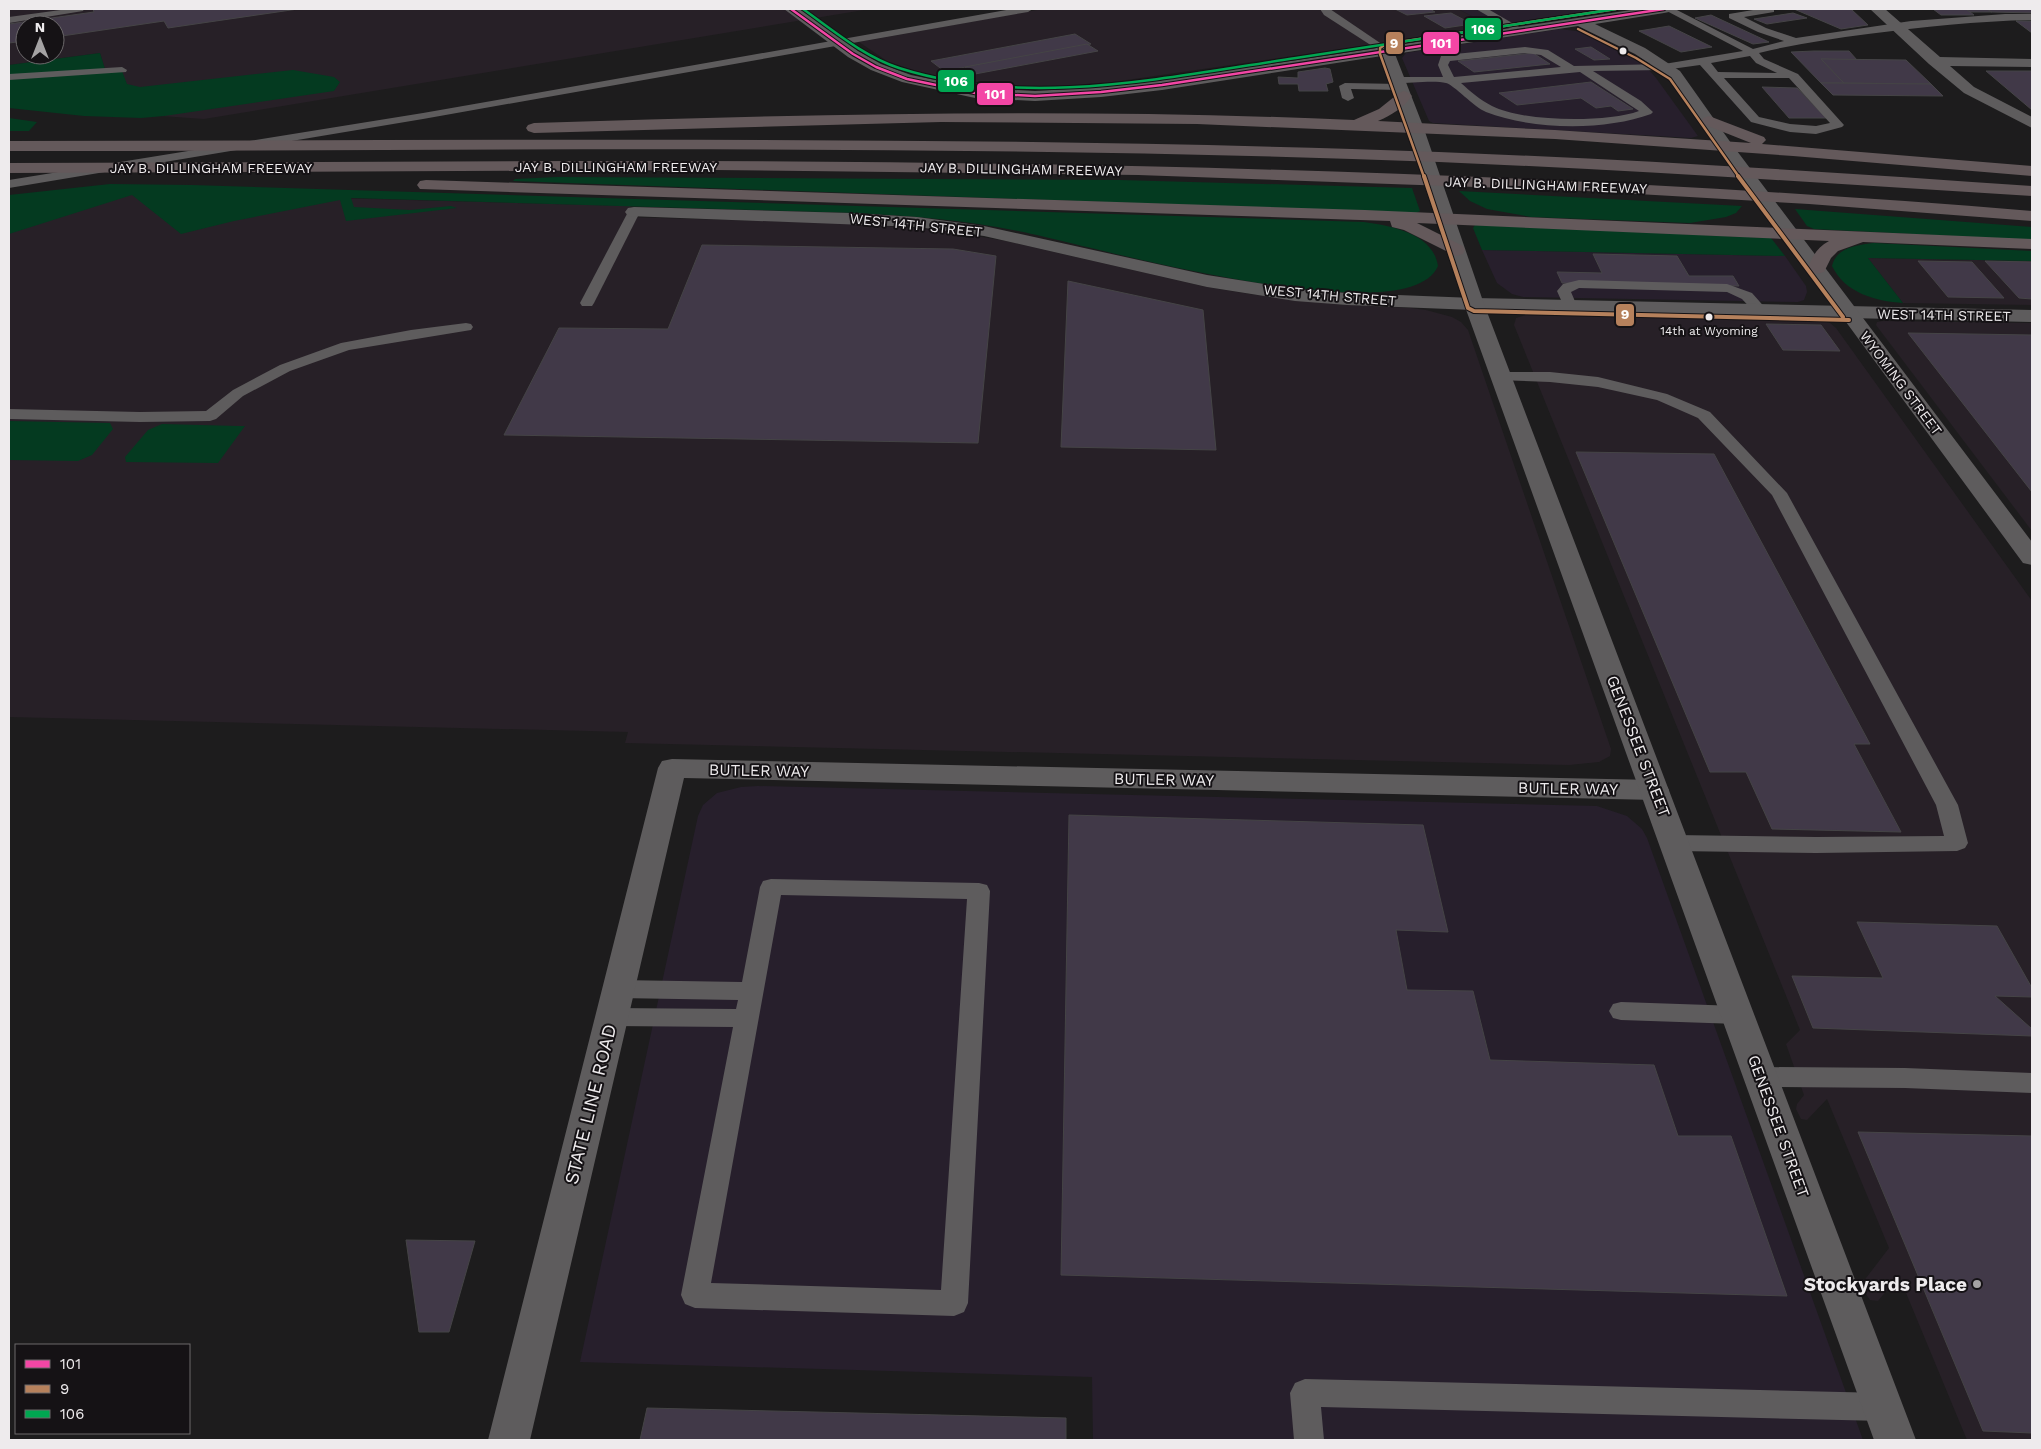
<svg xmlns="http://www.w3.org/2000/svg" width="2041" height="1449" font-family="'Work Sans',sans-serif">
<rect width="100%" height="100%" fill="#1d1c1d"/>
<g fill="#271f2c">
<path d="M1458,9H1622L1492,27Z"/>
<path d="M1560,29L1584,32L1641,61L1656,78L1698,136L1691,138L1433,123L1429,121L1402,58L1406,53Z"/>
<path d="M1482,250L1785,256L1806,286L1807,292L1804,300L1798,302L1523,297L1512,294L1497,283Z"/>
<path d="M758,786L1597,806L1627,816L1642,829L1647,838L1863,1440H1093L1092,1377L580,1362L698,816L703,805L717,793L741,787Z"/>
</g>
<g fill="#272027" fill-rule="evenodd">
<path d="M9,9H870L204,119L118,113L100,53L9,65ZM25,25H55V55H25Z"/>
<path d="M1042,9H1458L1492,27L1099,84L1038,89L985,87L941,80L887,61L859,42Z"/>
<path d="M136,193L631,206L626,217L839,223L940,230L1006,241L1207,287L1250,294L1332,304L1411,308L1426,310L1452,317L1461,322L1468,330L1611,749L1610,756L1599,762L1569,765L625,743L628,732L9,717V229Z"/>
<path d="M1868,258L2032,261V305L1903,303Z"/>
<path d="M1526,315L1821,320L1830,323L1836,328L2032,601V1440H1967L1899,1276L1878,1301L1870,1300L1864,1291L1863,1282L1889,1248L1827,1099L1807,1120L1801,1119L1796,1109L1797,1104L1804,1095L1786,1044L1800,1030L1514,325L1516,318Z"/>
<path d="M1883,321L2032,323V531L1876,325L1877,322Z"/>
</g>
<g fill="#043a20">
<path d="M100,53L106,72L122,71L127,84L140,87L293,70L334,77L340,82L334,91L164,116L141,118L84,116L9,108V65Z"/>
<path d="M9,118L37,122L29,131H9Z"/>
<path d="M557,177L1120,180L1412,188L1420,211L1416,213L513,181L515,179Z"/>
<path d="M110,184L192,185L1364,222C1391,226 1433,233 1438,266C1407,338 1082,243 1018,231C965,220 911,216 857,213L351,198L354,207L410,210L451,206L457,208L346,221L340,200L234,221L181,234L132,195L9,234V195Z"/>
<path d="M1459,191L1742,206L1736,213L1726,217L1690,223L1531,217L1487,209L1470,201Z"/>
<path d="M1795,209L2032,227V240L1814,229L1807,226Z"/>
<path d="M1475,225L1771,238L1785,256L1482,250L1473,228Z"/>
<path d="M1874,243L2032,251V261L1868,258L1903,303C1875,301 1845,293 1832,266C1836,247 1858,245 1874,243Z"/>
<path d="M9,421L110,423L113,429L92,455L78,461L9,460Z"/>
<path d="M162,424L238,426H245L218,463L126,462L125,457L148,430Z"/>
</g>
<g fill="#413948" stroke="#454446">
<path d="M93,9H298L168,28L164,21L55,37V25H25V41L9,43V24L94,12Z"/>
<path d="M1395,9H1430L1435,12L1407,15Z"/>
<path d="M1794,9H1851L1868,25L1841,29Z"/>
<path d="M1933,9H1966L1974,15H1941Z"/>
<path d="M1966,9H1987L1992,12H1970Z"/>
<path d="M1987,9H2032V13L1992,12Z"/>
<path d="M1451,13L1472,24L1445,28L1424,16Z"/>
<path d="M1793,13L1807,18L1767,24L1754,19Z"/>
<path d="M1711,15L1769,42L1753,44L1695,18Z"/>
<path d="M2016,21H2032V33Z"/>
<path d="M1669,26L1712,47L1681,52L1639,31Z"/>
<path d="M1075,34L1091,44L944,71L931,61Z"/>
<path d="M1087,44L1098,51L975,74L965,67Z"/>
<path d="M1591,47L1610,59L1594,60L1575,49Z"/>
<path d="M1814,51H1849L1857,60L1821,59L1844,83H1821L1791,52Z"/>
<path d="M1533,53L1550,64L1474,72L1458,61Z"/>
<path d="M1821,59L1906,60L1931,84L1844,83Z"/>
<path d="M1325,68L1330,69L1333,82L1326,84L1328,91H1299L1298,84H1279L1278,77L1298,78V72Z"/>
<path d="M1986,71H2032V110Z"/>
<path d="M1591,82L1633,109L1618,111L1611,106L1596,108L1581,98L1517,105L1499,93Z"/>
<path d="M1821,83L1931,84L1943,96L1833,95Z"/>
<path d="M1762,87L1797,88L1826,118H1789Z"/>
<path d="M702,245L953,249L996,256L978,443L504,435L559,328L668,329Z"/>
<path d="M1593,254L1677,256L1689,276H1733L1739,286L1562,283L1557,272L1602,273Z"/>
<path d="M1918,261L1972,262L2004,298L1948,297Z"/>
<path d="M1985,261L2032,262V299L2019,298Z"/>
<path d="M1068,281L1203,310L1216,450L1061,447Z"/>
<path d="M1766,324L1821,325L1840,351L1783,350Z"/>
<path d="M1908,333L2032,335V492Z"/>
<path d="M1576,452L1714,454L1870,744H1854L1901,832L1772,829L1746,772H1710Z"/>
<path d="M1069,815L1423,825L1448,932L1396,930L1407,990L1473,991L1490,1060L1654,1065L1678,1136H1731L1787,1296L1061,1275Z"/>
<path d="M1857,922L1997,926L2032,988V997L1995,996L2032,1029V1036L1813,1028L1792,976L1883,978Z"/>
<path d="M1858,1132L2032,1136V1433L1983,1431Z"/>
<path d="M406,1240L475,1241L449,1332H419Z"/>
<path d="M647,1408L1066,1418V1440H640Z"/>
</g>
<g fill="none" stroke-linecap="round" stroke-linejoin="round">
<g fill="#5e5c5d" fill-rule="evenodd">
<path d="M68,9H84L83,11L9,23V17Z"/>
<path d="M1012,9H1033L1028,12L423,119L9,188V180L423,113Z"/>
<path d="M1320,9H1330L1392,51L1391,53H1383L1324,15Z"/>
<path d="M1476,9H1488L1526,31L1521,34L1517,33Z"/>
<path d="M1663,9H1675L1753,49L1784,41L1758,32L1729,18V14L1759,9H1774V12L1744,17L1766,28L1796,38L1911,21L2005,14H2032V20C1977,21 1923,27 1868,34C1831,39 1795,44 1759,53L1764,59L1798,74L1844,125L1842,127L1816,134L1790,132L1751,122L1700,65L1664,70L1593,71L1641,101L1653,112L1651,114C1605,131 1532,130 1486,112C1474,107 1454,85 1446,83C1436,80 1410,83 1397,83L1392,80L1397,77H1443L1438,65L1441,56L1445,55L1525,47L1548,50L1574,66L1664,64L1743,51ZM1525,53L1541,55L1561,67L1454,77L1448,65L1450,61ZM1750,56L1756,63L1777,73L1718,72L1711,63ZM1580,72L1639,111C1606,123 1523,122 1492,106C1480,100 1470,91 1461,83ZM1724,78H1789L1830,123L1816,126L1790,124L1759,117Z"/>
<path d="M122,67L127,70L126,72L9,80V74Z"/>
<path d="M1345,83L1400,84L1406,87L1400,90L1351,89L1354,98L1348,101L1342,98L1339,86Z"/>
<path d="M634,208L640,212L594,303L592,306H582L580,303L628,212Z"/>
<path d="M1579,280L1727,284L1752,293L1768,311L1766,314H1756L1742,299L1727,292L1579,288L1571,292L1577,306L1575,309H1565L1557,291L1563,284Z"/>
<path d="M466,323L471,324L473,327L471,330L349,350L290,371L243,396L216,419L210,421L140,422L9,419V409L140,412L206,411L233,390L280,365L341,343L411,330Z"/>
<path d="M1501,372H1550L1598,377L1667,394L1710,412L1787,493L1958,805L1968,843L1965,848L1957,851L1816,853L1675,851L1667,848L1664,843L1667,838L1675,835L1816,837L1944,836L1936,805L1772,495L1698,418L1657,400L1598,387L1550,382L1496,380L1493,377L1496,374Z"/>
<path d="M771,879L979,883L987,885L990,891L968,1303L964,1312L954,1316L695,1308L685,1304L681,1295L733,1027L611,1026L602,1024L599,1017L602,1010L611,1008L736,1009L738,1000L618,998L610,995L606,989L610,983L618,980L742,982L760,887L763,881ZM781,895L967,899L941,1290L711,1283Z"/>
<path d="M1621,1002L1738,1006L1747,1008L1750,1015L1747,1022L1738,1024L1621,1020L1613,1018L1609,1011L1613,1004Z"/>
<path d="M1761,1067L1905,1068L2032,1073V1093L1905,1088L1761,1087L1752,1084L1749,1077L1752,1070Z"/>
<path d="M1305,1379L1883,1393L1893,1397L1898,1407L1893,1417L1883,1421L1321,1407L1324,1440H1294L1290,1393L1295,1383Z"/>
</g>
<g fill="#5e5c5d" fill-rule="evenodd">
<path d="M1870,9H1885L1940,57L2032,59V67L1950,66L1974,87L2032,117V128L1964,93L1929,64Z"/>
<path d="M634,207L851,213L917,217L984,226L1207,275L1295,289L1347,293L1474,298L2032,310V322L1474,310L1347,305L1295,301L1207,287L984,236L917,227L628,216L625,212L628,208Z"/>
<path d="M672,759L1655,780L1665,783L1669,790L1665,797L1655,800L684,778L530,1440H488L658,768L662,761Z"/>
</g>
<path fill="#5e5c5d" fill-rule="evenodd" d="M784,9H800L858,51L881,64L911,75L975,88L1035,91L1101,87L1162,80L1638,9H1671L1669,12L1664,13L1595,24L1645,48L1680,71L1731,143L2032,542V565L2023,563L1719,149L1670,77L1635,54L1578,26L1395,54L1423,126L1484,304L1916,1440H1874L1464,304L1407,126L1382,56L1162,90L1101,97L1035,101L975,98L902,82L871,70L848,57Z"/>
<g fill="#64595b" fill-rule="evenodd">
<path d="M1404,91L1409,93L1412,96C1403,108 1392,115 1378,121L1555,130L1751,143L1703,124L1701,121L1703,118L1709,116L1764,137L1766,140L1762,144L2032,166V176L1793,156L1555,139L1197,124L941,122L534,133L528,131L526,128L528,125L534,123C807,114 1081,108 1354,120L1379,109L1399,93Z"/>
<path d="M9,141C456,141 904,135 1352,149C1579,156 1805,170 2032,186V196C1805,182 1579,166 1352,159C905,144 456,151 9,151Z"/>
<path d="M574,161C1060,160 1547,171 2032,211V221L1809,204L1586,191L1138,175L715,170L9,173V163Z"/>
<path d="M426,180L1365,210L2032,239V249L1863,242L1838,251L1831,258L1824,272L1817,274L1810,272L1808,268C1812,256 1818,247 1829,241L1417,223L1463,246L1465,250L1463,254L1456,256L1404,230L1392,227L1390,221L420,189L417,185L420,181Z"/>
</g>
<g stroke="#151215" stroke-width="4.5">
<path id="bus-1" d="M791,9L853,54L876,67L907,79L975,93L1035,96L1101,92L1162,85L1664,9"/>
</g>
<g stroke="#151215" stroke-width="4.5">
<g id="bus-2-far1">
<path d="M1578,29L1636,58L1670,79L1739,177"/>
<path d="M1424,177L1380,54V48L1386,44L1616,9"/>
</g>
</g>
<g stroke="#151215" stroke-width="6">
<g id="bus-2">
<path d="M1424,176L1468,308L1474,311L1849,320"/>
<path d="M1738,176L1843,317"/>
</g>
</g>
<g stroke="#151215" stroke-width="4.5">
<path id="bus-3" d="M803,9C834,31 863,56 899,68C1027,109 1167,77 1296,58C1402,41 1509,25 1616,9"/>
</g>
<use href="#bus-1" stroke="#f346a5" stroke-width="2.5"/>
<use href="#bus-2-far1" stroke="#b6815c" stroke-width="2.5"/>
<use href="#bus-2" stroke="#b6815c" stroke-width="4"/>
<use href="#bus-3" stroke="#00a651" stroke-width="2.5"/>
</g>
<g fill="#eeebed" stroke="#151215" stroke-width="2">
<circle cx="1623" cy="51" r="4.5"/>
<circle cx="1709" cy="317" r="4.5"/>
</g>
<circle fill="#a5a3a4" stroke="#151215" stroke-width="2" cx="1977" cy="1284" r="5"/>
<g text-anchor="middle" stroke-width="4" stroke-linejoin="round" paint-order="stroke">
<g font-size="12" fill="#eeebed" stroke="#151215">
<text x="1709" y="335">14th at Wyoming</text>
</g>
<g font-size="14" fill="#eeebed" stroke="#151215">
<text x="616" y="172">JAY B. DILLINGHAM FREEWAY</text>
<text x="211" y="173">JAY B. DILLINGHAM FREEWAY</text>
<text transform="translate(1021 169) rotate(1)" y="5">JAY B. DILLINGHAM FREEWAY</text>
<text transform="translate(1546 185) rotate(2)" y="5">JAY B. DILLINGHAM FREEWAY</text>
<text transform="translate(916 225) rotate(6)" y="5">WEST 14TH STREET</text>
<text transform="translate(1330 295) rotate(5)" y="5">WEST 14TH STREET</text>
<text transform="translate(1944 315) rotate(1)" y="5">WEST 14TH STREET</text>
<text transform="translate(1901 383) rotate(53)" y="5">WYOMING STREET</text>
</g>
<g font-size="16" fill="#eeebed" stroke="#151215">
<text transform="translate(1639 746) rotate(69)" y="6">GENESSEE STREET</text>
<text transform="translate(759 770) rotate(1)" y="6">BUTLER WAY</text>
<text transform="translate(1164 779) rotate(1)" y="6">BUTLER WAY</text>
<text transform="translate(1568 788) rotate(1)" y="6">BUTLER WAY</text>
<text transform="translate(1779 1126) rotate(70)" y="6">GENESSEE STREET</text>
</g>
<g font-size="19" fill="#eeebed" stroke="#151215">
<text transform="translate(590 1104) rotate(-76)" y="7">STATE LINE ROAD</text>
</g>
<g font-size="19" font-weight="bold" fill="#eeebed" stroke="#151215" text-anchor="end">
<text x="1967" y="1291">Stockyards Place</text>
</g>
</g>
<g stroke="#151215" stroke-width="2">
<rect x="1464" y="17" width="38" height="24" rx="5" fill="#00a651"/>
<rect x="1422" y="31" width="38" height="24" rx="5" fill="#f346a5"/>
<rect x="1385" y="31" width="19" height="24" rx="5" fill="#b6815c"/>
<rect x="937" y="69" width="38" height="24" rx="5" fill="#00a651"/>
<rect x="976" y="82" width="38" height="24" rx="5" fill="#f346a5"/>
<rect x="1615" y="303" width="20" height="24" rx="5" fill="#b6815c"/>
</g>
<g font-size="14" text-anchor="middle" font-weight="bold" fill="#fff">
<text x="1483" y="34">106</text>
<text x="1441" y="48">101</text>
<text x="1394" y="48">9</text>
<text x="956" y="86">106</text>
<text x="995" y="99">101</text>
<text x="1625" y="319">9</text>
</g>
<rect width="2041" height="1449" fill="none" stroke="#eeebed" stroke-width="20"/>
<rect x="15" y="1344" width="175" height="90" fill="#151215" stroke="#6c696b"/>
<rect x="25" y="1360" width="25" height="8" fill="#f346a5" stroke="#6c696b"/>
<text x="60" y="1369" font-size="15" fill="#eeebed">101</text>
<rect x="25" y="1385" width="25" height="8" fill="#b6815c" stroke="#6c696b"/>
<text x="60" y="1394" font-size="15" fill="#eeebed">9</text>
<rect x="25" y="1410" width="25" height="8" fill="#00a651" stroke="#6c696b"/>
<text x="60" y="1419" font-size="15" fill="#eeebed">106</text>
<g transform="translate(40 40)"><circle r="24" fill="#151215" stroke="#6c696b"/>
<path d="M0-4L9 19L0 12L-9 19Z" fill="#a5a3a4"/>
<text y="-8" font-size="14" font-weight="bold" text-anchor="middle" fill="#eeebed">N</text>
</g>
</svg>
